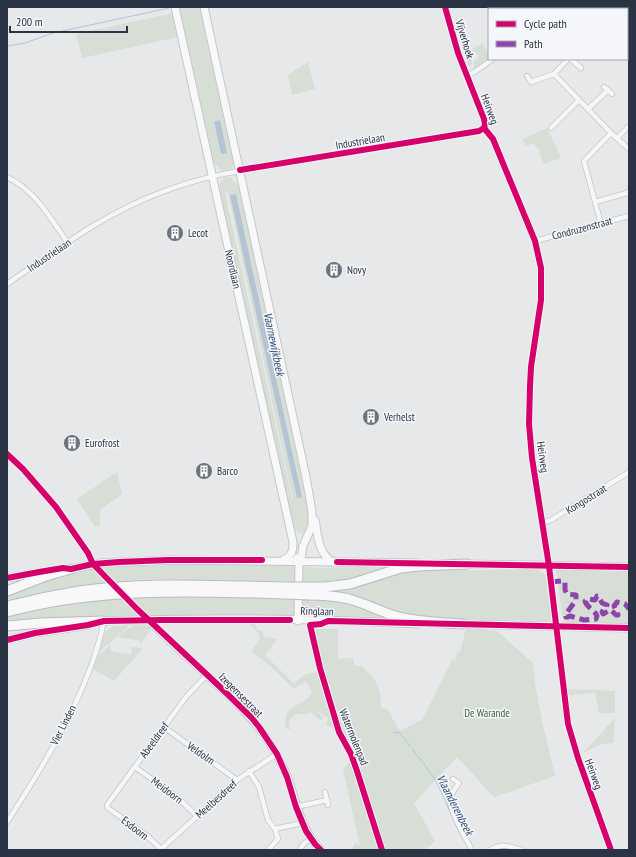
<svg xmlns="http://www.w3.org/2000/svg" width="636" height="857" font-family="'PT Sans Narrow',sans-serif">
<rect width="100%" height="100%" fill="#e6e8ea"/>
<g fill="#d6ded6" fill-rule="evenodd">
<path d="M179,7H200L234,163L232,169L222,171L213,162Z"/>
<path d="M173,13L178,37L82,58L76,34Z"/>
<path d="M482,43L489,54V59L473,69L474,61L477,60L479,56L476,52H472L469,56L472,61L470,68L464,55Z"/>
<path d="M308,62L315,89L292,95L288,75Z"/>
<path d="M547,128L561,158L544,164L539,153L540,152L539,148H537L534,143L526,146L523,139Z"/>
<path d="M225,177H230L239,186L303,478C305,492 309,506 310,520C310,536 297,540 292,522L219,191L220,183ZM227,190L228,193L293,499H292L225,193ZM236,194L302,497H301L297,498L231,195Z"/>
<path d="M117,472L122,494L100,510V525L95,527L77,499Z"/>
<path d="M253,563L320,568L406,566L344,583L155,579L100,583L64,588L7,601V595L38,582L66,573L95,567L144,564Z"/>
<path d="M410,570H539L545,574L552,620L549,621L442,620L414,617L315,592Z"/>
<path d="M556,570L629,572V625L567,623L563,621Z"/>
<path d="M141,596L340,599L400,620L7,624V616L73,601Z"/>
<path d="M250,624H255L257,630L263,631V637L277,639L265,655L294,684L304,675L317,672L307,625H309C319,667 327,712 348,751L350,749C329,713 322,670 312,629H338V659L353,658L354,664L358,667L360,665C376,678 381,687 381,708L387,709L400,731L423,719L452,660L455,661L457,652H460L466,628L497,631L533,663L535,678L534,679L543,725L555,776L494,797L457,757L414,803L435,841L425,850H351L356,843L360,846L343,769L351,761L332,727L326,725L328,718L310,706L320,714L323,717L322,720H320L310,712L305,714H296L289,720L290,730L286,728L285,720L288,711L308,698L312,693L306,681L294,689L276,671L251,651L260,640C260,633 255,629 250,624Z"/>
<path d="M128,625V627L99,652C106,629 103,627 128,625Z"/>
<path d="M136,625L150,626L151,628L141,644L140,641L118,637L129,628Z"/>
<path d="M111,644L110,651L131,655L132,647L142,648L138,654L114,681L93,669L97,657Z"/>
<path d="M565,689L615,691V713H599L595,692L566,696Z"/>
<path d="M615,718L613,743L602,744L583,753Z"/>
</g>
<g fill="#b4c4d5">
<path d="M220,120L227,153L221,154L214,122Z"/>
<path d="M236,194L302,497L297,498L230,195Z"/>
</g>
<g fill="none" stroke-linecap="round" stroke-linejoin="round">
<g stroke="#b4c4d5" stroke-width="1">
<path d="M7,46L25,43L53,33L169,8"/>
<path d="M394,733L399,732L410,746"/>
<path d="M412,749C422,761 432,773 439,787C448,806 454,824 465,842"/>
</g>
<g stroke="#c4c6c8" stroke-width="6">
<g id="street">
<path d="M445,7L458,53L484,119L485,124L484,128"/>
<path d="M497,7L498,9"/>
<path d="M579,9L583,7"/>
<path d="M571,59L581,68"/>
<path d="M554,74L611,133L629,149"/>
<path d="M466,75L473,73L493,59"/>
<path d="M527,76L531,82L554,74L568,59"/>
<path d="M608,90L612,94"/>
<path d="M588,109L608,90L604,87"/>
<path d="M484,128L493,139L535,241L541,268V300L531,367L530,386L529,424L532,458L549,566L568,724L578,758L611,850"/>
<path d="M551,128L579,100"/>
<path d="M617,138L629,126"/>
<path d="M7,177C35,190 50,218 68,243"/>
<path d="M595,202L627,193L629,191"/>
<path d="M601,224L584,161L611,133"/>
<path d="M535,241L629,216"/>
<path d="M7,284C55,251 102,215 157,194C206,174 255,168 306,160C364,150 422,140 479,131L484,128"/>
<path d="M7,454C31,477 52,502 72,530C80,541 88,552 93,564"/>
<path d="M543,523L551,520L629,472"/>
<path d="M164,727L237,780"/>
<path d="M135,767L177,797L197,816"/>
<path d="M249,771L259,787L268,820L275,829L278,839L268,850"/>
<path d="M453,779L459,783C456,787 451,793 450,799C448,808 467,841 472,850"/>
<path d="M325,792L328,805"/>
<path d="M296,807L327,800"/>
<path d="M7,822C45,764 90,690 104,621"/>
<path d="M275,829L302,823"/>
<path d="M161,849L146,835L108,808L107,805L186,697L207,675"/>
<path d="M160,850L237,780L277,754"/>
<path d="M300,850C302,844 306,842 311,839"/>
<path d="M490,850C501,843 510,846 522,850"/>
</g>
</g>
<g stroke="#c4c6c8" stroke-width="9">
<g id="secondary">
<path d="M175,7L293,542C293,551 292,556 283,560"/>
<path d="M204,7L306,477L312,511V526L303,546L301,559L299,561"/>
<path d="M315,520C318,536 318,554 333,562"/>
<path d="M297,558L299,561L298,621"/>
<path d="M7,578L61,569"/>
<path d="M149,620C167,639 187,657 207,675C227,694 249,713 265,736C274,749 281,762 287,776C297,802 300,830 321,850"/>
<path d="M7,640L35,633L89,625"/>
</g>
</g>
<g stroke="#c2c5c8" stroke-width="9">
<g id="primary">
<path d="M462,564L629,567"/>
<path d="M71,569L101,563L168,560L418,563"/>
<path d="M104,621C209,617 314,619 419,624"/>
<path d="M457,624L629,628"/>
</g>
</g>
<g stroke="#b8bbbf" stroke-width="11">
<g id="highway">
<path d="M309,587H325L350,584L401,568L418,566L467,564"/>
<path d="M7,591L46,576L71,569"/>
<path d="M309,595C322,595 336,596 349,599C364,603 377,610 392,615C415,622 438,622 462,624"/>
<path d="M7,606C31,600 55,595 79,591C147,581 218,586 286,587"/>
<path d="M7,612C98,587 193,591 286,594"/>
<path d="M7,626L41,623L104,621"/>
</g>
</g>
<use href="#street" stroke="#f5f6f7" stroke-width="4.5"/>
<use href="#secondary" stroke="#f8f8f8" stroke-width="7"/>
<use href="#primary" stroke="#f8f8f8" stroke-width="7"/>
<use href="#highway" stroke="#f8f8f8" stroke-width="9"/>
<g stroke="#b8bbbf" stroke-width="11" stroke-linecap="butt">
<g id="highway-bridge">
<path d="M286,587H309"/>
<path d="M286,594L309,595"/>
</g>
</g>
<use href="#highway-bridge" stroke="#f8f8f8" stroke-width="9"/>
<path stroke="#8e44ad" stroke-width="5" stroke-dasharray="10 5" stroke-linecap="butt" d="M551,582L562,581L565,582V590L567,594L576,595V600L566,614V617H568L570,616L584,620L596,619L597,616C595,610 587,608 585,601L588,599L595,600L597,596L599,597L602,603L607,605L602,612L603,614L610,610L612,611L616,615H618L614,606L617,602L625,604L629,609"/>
<g stroke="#f4f6f9" stroke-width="8">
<g id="cycleway">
<path d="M445,7L458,53L484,119L485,124L484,128"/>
<path d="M484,128L493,139L535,241L541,268V300L531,367L530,386L529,424L532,458L549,566L568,724L578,758L611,850"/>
<path d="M240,170L479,131L484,128"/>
<path d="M7,454L23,469L56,507L88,553L93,564L137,609L218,685L251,717L259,727L277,754L287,777L296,807L306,831L315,844L321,850"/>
<path d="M337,562L629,567"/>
<path d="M7,578L39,572L63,568L71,569L93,564L119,562L168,560H262"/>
<path d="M7,640L35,633L88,625L104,621L160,620H290"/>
<path d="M382,850L357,771L351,754L339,732L320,668L310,625L321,624L328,621L629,628"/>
</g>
</g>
<use href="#cycleway" stroke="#d6006c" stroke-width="6"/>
</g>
<defs>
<g id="building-disc" transform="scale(0.9)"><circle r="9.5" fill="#6c737f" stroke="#f4f6f9"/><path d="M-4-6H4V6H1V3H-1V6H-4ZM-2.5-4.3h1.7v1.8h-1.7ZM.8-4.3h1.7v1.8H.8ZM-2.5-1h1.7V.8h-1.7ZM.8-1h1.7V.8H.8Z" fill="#fff"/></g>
</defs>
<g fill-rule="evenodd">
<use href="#building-disc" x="175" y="233"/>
<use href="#building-disc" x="334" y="270"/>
<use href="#building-disc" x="371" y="417"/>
<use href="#building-disc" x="72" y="443"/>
<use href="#building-disc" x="204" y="471"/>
</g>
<g text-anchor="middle" stroke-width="3" stroke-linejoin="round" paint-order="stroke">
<g font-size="11" fill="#2b3445" stroke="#f4f6f9">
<text transform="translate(465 39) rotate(73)" y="4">Vijverhoek</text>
<text transform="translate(490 109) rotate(70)" y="4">Heirweg</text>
<text transform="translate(360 141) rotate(-10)" y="4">Industrielaan</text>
<text transform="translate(582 228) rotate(-15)" y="4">Condruzenstraat</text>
<text transform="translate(49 255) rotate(-34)" y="4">Industrielaan</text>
<text transform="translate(233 269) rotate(77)" y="4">Noordlaan</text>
<text transform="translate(543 457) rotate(82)" y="4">Heirweg</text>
<text transform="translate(586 499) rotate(-32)" y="4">Kongostraat</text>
<text transform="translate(317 611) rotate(1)" y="4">Ringlaan</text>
<text transform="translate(241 695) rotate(45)" y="4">Izegemsestraat</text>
<text transform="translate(63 725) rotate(-63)" y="4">Vier Linden</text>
<text transform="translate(354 737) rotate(68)" y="4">Watermolenpad</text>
<text transform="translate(154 740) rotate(-54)" y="4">Abeeldreef</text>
<text transform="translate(201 753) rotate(35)" y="4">Veldolm</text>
<text transform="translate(594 774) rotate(70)" y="4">Heirweg</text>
<text transform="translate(167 790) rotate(37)" y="4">Meidoorn</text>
<text transform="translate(216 799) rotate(-42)" y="4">Meelbesdreef</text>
<text transform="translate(135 828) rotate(38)" y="4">Esdoorn</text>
</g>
<g font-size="11" fill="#2b3445" stroke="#f4f6f9" text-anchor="start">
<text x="188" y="237">Lecot</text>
<text x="347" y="274">Novy</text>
<text x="384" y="421">Verhelst</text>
<text x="85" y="447">Eurofrost</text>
<text x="217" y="475">Barco</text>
</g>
<g font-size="11" fill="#3f6138" stroke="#f4f6f9">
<text x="487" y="717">De Warande</text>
</g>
<g font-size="12" font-style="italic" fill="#34527a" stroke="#f4f6f9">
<text transform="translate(274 344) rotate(78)" y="4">Vaarnewijkbeek</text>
<text transform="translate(455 805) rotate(63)" y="4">Vlaanderenbeek</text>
</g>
</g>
<rect width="636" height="857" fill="none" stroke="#2b3445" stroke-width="16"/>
<rect x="488" y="8" width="140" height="52" fill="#f4f6f9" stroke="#a4a8b1"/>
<rect x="496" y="21" width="20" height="6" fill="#d6006c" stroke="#a4a8b1"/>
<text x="524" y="28" font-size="12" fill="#2b3445">Cycle path</text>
<rect x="496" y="41" width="20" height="6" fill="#8e44ad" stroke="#a4a8b1"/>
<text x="524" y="48" font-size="12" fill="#2b3445">Path</text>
<path d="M10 26v6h117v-6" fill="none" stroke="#2b3445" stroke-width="2"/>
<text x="16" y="26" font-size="12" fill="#2b3445" stroke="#f4f6f9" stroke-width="3" paint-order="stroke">200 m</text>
</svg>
